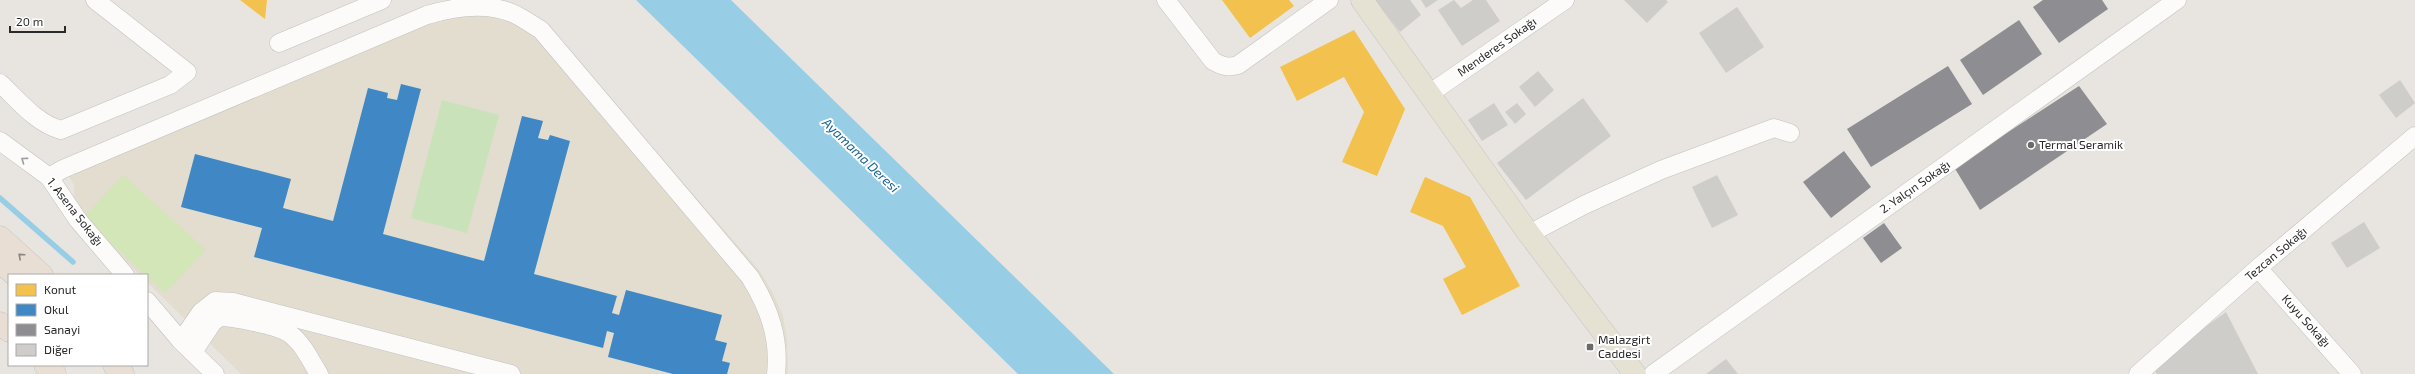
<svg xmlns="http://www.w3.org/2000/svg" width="2415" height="374" font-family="'Exo 2',sans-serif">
<rect width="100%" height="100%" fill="#e8e5e0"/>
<path fill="#e2ddcf" d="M446,4L550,29L759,270L773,293L783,316L787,339L788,374H241L147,282V275H140L85,221L74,197V185L60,161Z"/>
<path fill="#c9e2ba" d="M442,100L499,115L467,233L411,218Z"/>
<path fill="#d3e6b8" d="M123,175L206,250L165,293L83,218Z"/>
<path fill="#97cee6" d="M636,0H731L1114,374H1018Z"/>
<g fill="#f2c14e">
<path d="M240,0H267L265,19Z"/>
<path d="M1222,0H1289L1294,6L1250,38Z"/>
<path d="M1354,30L1405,109L1377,176L1342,162L1364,112L1344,77L1297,101L1280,67Z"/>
<path d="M1425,177L1470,197L1520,286L1462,315L1443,279L1466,267L1443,226L1410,212Z"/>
</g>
<path fill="#3f88c5" d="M401,84L421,89L383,234L484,261L522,116L543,121L538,138L548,140L550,135L570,141L534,274L617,296L612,313L619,315L626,290L722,315L715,340L727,343L722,361L730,363L727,374H673L608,357L614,333L607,331L603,348L254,257L262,228L181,207L195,154L291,179L283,208L333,221L368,88L388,93L387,98L397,100Z"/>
<g fill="#8d8d92">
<path d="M2043,0H2102L2108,9L2059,43L2033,7Z"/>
<path d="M2019,20L2042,54L1983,95L1960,60Z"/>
<path d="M1948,66L1972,104L1871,167L1847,129Z"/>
<path d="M2079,86L2107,124L1980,210L1954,167Z"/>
<path d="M1844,151L1871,187L1831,218L1803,182Z"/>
<path d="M1884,223L1902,248L1881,263L1863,238Z"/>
</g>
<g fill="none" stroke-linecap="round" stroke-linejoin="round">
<path stroke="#97cee6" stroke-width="5.5" d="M0,198L73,262"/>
</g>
<g fill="#cfcdc9">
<path d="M1375,0H1410L1421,15L1400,32Z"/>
<path d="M1421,0H1438L1426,8Z"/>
<path d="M1454,0L1461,8L1473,0H1486L1500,21L1462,46L1438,10Z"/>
<path d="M1624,0H1666L1668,2L1647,23Z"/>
<path d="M1737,7L1764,47L1726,73L1699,33Z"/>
<path d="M1538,71L1554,90L1535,107L1519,87Z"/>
<path d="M2400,80L2415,103L2396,118L2379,95Z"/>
<path d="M1583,98L1611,136L1526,200L1497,163Z"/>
<path d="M1494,103L1508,125L1482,141L1468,120Z"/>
<path d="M1517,103L1526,114L1515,124L1505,112Z"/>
<path d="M1717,175L1738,215L1712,228L1692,187Z"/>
<path d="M2364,222L2380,248L2347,268L2331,243Z"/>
<path d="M2226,312L2258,374H2157L2151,366Z"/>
<path d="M1726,359L1738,374H1706Z"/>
</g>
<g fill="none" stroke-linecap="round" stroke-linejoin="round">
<g stroke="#c1c1c1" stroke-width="19">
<g id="minor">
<path d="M1166,0L1213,61C1222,66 1228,68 1238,65L1329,0"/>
<path d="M279,43L382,0"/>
<path d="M0,83C18,100 36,123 61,130L170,85L187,72L95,0"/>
<path d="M1429,94L1565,0"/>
<path d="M0,141L49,177L78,220L125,275"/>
<path d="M49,177L63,169L427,15C454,7 485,2 512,13C522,17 532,25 541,30L750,277C769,308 780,338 776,374"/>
<path d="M1529,234L1584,205L1661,170L1774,128L1790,133"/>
<path d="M2258,268L2352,374"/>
<path d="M147,301L181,341L215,374"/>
<path d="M181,341L201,312L215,301L233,302L511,374"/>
<path d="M193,352L213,322L220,317C234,317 276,326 287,332C302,341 310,360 319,374"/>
<path d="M1653,374L2177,0"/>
<path d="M2138,374L2258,268L2415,136"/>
</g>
</g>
<g stroke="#c4c3c1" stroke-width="23">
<path id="major" d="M1362,0L1529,234L1635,374"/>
</g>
<g stroke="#c4c3c1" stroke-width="23">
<g id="highway">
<path d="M0,237L42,275"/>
<path d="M0,262L15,275"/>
<path d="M0,323L9,331"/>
<path d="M45,365L55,374"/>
<path d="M114,365L123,374"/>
</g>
</g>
<use href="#minor" stroke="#fcfbfa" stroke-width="18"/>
<use href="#major" stroke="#e5e2d4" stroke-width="22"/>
<use href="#highway" stroke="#e8ded4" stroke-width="22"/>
</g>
<defs><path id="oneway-chevron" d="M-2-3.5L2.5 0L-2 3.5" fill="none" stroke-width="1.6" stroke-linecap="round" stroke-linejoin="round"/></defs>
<use stroke="#9e9d9c" href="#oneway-chevron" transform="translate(24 160) rotate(-144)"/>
<use stroke="#89847f" href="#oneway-chevron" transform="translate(21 256) rotate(-138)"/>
<g fill="#6c6b6a" stroke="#fff" stroke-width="1.5">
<circle cx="2031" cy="145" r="4"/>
<rect x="1586" y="343" width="8" height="8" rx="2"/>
</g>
<g text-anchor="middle" stroke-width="4" stroke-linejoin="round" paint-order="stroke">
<g font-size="12" fill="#2a2a2a" stroke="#fff">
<text transform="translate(1497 47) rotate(-35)" y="4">Menderes Sokağı</text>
<text transform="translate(1915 187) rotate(-35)" y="4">2. Yalçın Sokağı</text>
<text transform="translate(75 212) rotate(52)" y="4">1. Asena Sokağı</text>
<text transform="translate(2276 254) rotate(-40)" y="4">Tezcan Sokağı</text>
<text transform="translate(2306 321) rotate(48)" y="4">Kuyu Sokağı</text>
</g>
<g font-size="12" fill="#2a2a2a" stroke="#fff" text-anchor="start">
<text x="2039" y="149">Termal Seramik</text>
<text x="1598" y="344">Malazgirt<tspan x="1598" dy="14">Caddesi</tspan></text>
</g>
<g font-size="13" font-style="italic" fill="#136195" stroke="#fff">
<text transform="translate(861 155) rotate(44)" y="5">Ayamama Deresi</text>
</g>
</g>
<rect x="8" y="274" width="140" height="92" fill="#ffffff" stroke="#aaaaaa"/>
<rect x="16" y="284" width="20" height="12" fill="#f2c14e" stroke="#aaaaaa"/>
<text x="44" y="294" font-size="12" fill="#2a2a2a">Konut</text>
<rect x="16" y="304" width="20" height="12" fill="#3f88c5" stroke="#aaaaaa"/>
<text x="44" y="314" font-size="12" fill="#2a2a2a">Okul</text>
<rect x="16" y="324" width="20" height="12" fill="#8d8d92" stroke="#aaaaaa"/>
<text x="44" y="334" font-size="12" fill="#2a2a2a">Sanayi</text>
<rect x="16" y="344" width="20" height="12" fill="#cfcdc9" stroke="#aaaaaa"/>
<text x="44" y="354" font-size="12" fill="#2a2a2a">Diğer</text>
<path d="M10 26v6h55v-6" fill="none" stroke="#2a2a2a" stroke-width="2"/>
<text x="16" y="26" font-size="12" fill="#2a2a2a" stroke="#ffffff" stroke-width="3" paint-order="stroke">20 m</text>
</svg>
